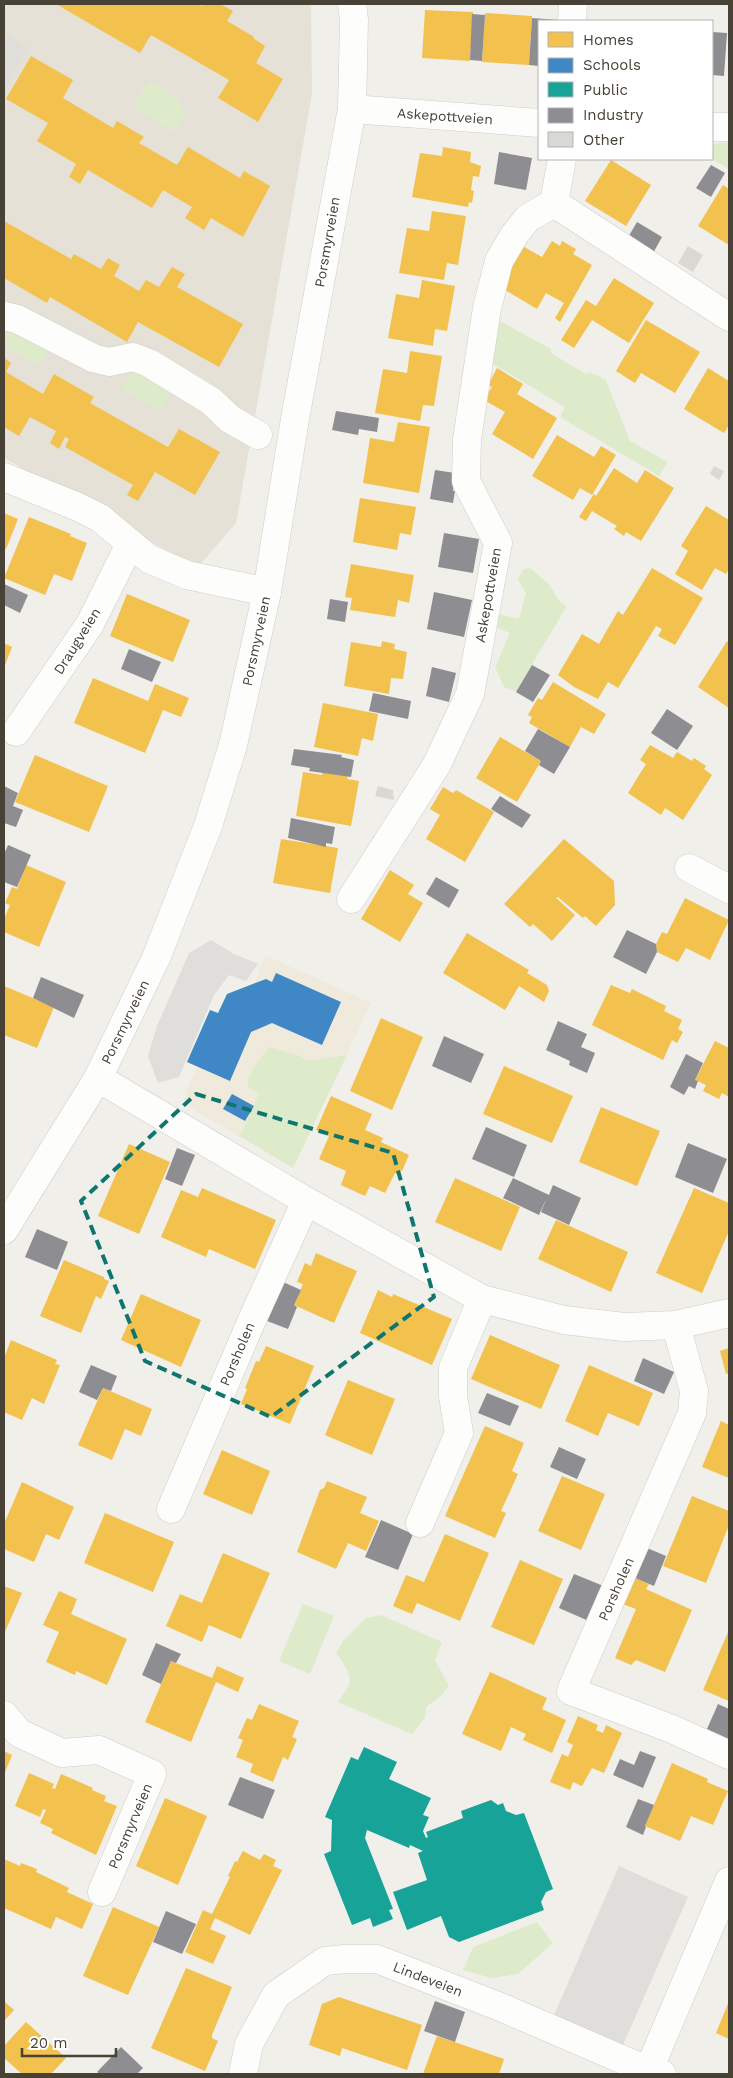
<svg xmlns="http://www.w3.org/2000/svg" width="733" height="2078" font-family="'Work Sans',sans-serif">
<rect width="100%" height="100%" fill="#f1efea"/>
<path fill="#e5e1d7" d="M4,4H311L312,94L236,523L197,568L4,458Z"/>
<path fill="#efeadc" d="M265,955L371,1003L293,1168L189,1107L185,1094L197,1067L187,1062L210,1010L218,1013L227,994L255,983Z"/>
<g fill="#deebca">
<path d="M149,81L178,98L184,114L175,132L133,107Z"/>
<path d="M729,142V169L712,159V144Z"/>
<path d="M500,321L551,349V353L586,374L589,372L606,380L630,441L668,462L659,476L560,417L565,407L491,363Z"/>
<path d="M10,325L51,347L40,365L4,346V337Z"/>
<path d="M134,366L173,389L160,411L122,389Z"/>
<path d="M530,568L549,584L560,602L567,606L516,691L504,687L495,667L510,633L490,625L492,612L519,619L526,593L518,579L524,569Z"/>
<path d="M270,1047L300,1056L307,1061L347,1055L293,1168L240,1136L259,1094L248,1086C247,1071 261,1058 270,1047Z"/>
<path d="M303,1604L334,1616L310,1674L279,1661Z"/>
<path d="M381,1615L442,1642L435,1660L449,1686L442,1695L426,1707L425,1718L412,1734L338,1702C346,1689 355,1684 346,1668C343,1663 341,1658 336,1654L343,1641L366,1618Z"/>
<path d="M537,1922L553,1943L518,1974L491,1978L463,1970L473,1947Z"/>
</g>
<g fill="#e0deda">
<path d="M4,33L28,48L4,90Z"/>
<path d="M211,940L234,954L258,964L246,981L229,975L214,995L179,1077L158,1083L148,1056L157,1026L189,953Z"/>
<path d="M619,1866L688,1897L623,2045L554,2015Z"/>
</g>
<g fill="#f2c14e">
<path d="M56,4H198L202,6L204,4H220L233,11L227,21L254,37L253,38L265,46L256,63L283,79L258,122L218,98L229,80L151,35L140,53Z"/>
<path d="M425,10L473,12L470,61L422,58Z"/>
<path d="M485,13L532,16L529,65L482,62Z"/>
<path d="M31,56L73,80L63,98L113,128L117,121L144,137L139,143L177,165L188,147L240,178L244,171L270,186L243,237L211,218L204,230L185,218L192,207L163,190L152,208L88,170L80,184L69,177L76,164L37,141L48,123L6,99Z"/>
<path d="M443,147L471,152L470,162L481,166L479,177L473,176L471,190L474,191L472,203L469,202L468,207L412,197L420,153L442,156Z"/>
<path d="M611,160L651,185L626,226L585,201Z"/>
<path d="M723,185L729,189V245L698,226Z"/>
<path d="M432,211L466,216L458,265L447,263L444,280L399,273L407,228L429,231Z"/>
<path d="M4,221L71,259L74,254L101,269L108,258L120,265L114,276L139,291L146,280L159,287L172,267L185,274L177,287L243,324L219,367L138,322L127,342L50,297L47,303L4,278Z"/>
<path d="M552,241L560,246L562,241L576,249L573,254L592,265L560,322L555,318L564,303L546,293L537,309L505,290L519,244L542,257Z"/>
<path d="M614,278L654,303L629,343L592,320L574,348L561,340L586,300L596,306Z"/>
<path d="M422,280L455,286L447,331L435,329L433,346L388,338L396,294L419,298Z"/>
<path d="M646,320L700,352L675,393L641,373L635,383L616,371Z"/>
<path d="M410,351L442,356L434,406L423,405L420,421L375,413L383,369L407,373Z"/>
<path d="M4,358L11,363L6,372L43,394L54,374L94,397L90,403L168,447L179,429L220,452L195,495L155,472L138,501L127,495L133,485L65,447L69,439L65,437L59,449L50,443L56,431L30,417L19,436L4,427Z"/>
<path d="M497,368L523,384L517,394L557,418L533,459L492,434L505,412L484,400L492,387L488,385Z"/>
<path d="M708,368L729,381V425L724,433L684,409Z"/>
<path d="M398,422L430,427L419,493L363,483L370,438L394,442Z"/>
<path d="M557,435L594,457L601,446L616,455L592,495L580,488L573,500L532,476Z"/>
<path d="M614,468L637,483L645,470L674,488L641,541L626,532L624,536L614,529L617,526L592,511L586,521L579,517L594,494L596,496Z"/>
<path d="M360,498L416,507L411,535L400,533L397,550L353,542Z"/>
<path d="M706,506L729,520V569L726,574L715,568L702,590L675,574L688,551L681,546Z"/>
<path d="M4,513L18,519L6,549L4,548Z"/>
<path d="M29,517L71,534L70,536L87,543L72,581L54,574L45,595L4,578Z"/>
<path d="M351,564L414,575L409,603L398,600L395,617L350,610L352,598L345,597Z"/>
<path d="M652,568L703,598L675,645L658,636L662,629L656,626L618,688L608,682L598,699L574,687L558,675L582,634L599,644L618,611L623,615Z"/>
<path d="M127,594L190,620L173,662L110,636Z"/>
<path d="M382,641L395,644L394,649L407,652L403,679L391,678L389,694L344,686L351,642L381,647Z"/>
<path d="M727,641L729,643V708L698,687Z"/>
<path d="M4,643L12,647L4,668Z"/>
<path d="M93,678L148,701L155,684L189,698L181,717L163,710L145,753L74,723Z"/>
<path d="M553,682L606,714L594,734L581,727L570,747L529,723L532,717L528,715L538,698L542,700Z"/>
<path d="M323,703L378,714L373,741L362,738L358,756L314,747Z"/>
<path d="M500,737L541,761L517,802L476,778Z"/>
<path d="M650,745L673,758L677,752L692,761L694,758L706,766L704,769L712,775L683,820L665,808L661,815L628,793L646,764L640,760Z"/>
<path d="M35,755L108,786L89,832L15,802Z"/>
<path d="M303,772L322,775L323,772L348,776L347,779L359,781L351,826L296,816Z"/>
<path d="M443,787L453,793L456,790L494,812L465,862L426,839L440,815L430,809Z"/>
<path d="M281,839L338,848L330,893L273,883Z"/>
<path d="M564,839L614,881L615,905L596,926L585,916L583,918L558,897L556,898L575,915L552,941L533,924L530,927L504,904Z"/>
<path d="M26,865L66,882L39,947L4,932V919L10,905L5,903L12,887L17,889Z"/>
<path d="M390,870L414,885L408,894L423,903L400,942L361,919Z"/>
<path d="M685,898L729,920L710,960L686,948L678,962L657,952L656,944L662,932L667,934Z"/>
<path d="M467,933L529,970L527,973L547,985L549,991L544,1002L519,986L505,1010L443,973Z"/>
<path d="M611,985L630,993L632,989L666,1006L664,1011L682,1020L678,1029L683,1032L677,1043L672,1040L663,1060L592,1025Z"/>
<path d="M4,986L54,1007L37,1048L4,1035Z"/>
<path d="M381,1018L423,1037L392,1110L350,1091Z"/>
<path d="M715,1041L729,1048V1097L722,1093L719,1099L703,1091L706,1085L695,1080Z"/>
<path d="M504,1066L573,1096L552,1143L483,1114Z"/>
<path d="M331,1096L372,1114L365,1130L383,1138L381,1142L409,1155L402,1171L399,1170L397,1174L395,1173L385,1193L370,1186L365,1196L341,1185L346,1171L319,1159L329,1136L316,1130Z"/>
<path d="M601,1107L660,1131L637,1186L579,1162Z"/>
<path d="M129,1144L170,1162L139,1234L98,1216Z"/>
<path d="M455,1178L520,1207L501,1251L435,1222Z"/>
<path d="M202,1188L276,1220L255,1269L209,1249L206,1257L161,1237L181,1190L198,1197Z"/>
<path d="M694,1188L729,1203V1231L702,1293L656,1273Z"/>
<path d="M556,1220L628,1252L611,1292L538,1259Z"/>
<path d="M316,1253L357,1271L334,1323L294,1305L303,1284L297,1282L305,1263L311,1266Z"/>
<path d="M64,1260L104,1277V1279L109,1281L101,1299L96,1296L81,1333L40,1316Z"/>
<path d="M378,1290L392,1297L393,1294L452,1319L432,1365L360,1333Z"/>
<path d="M141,1294L201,1320L181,1367L121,1340Z"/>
<path d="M490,1335L560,1365L541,1409L471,1379Z"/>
<path d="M11,1340L57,1360L55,1364L60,1365L44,1404L32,1398L22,1420L4,1412V1358Z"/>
<path d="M266,1346L314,1366L290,1424L241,1404L247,1389L245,1388L256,1361L259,1362Z"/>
<path d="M729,1348V1373L726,1374L720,1351Z"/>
<path d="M589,1365L653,1393L639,1426L608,1413L598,1436L565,1421Z"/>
<path d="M348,1380L395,1399L372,1455L325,1435Z"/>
<path d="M103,1388L152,1409L141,1436L125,1429L112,1460L78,1445Z"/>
<path d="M721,1421L729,1425V1478L702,1467Z"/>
<path d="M485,1426L524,1443L512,1471L518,1474L501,1511L506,1513L495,1538L445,1516Z"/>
<path d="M222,1450L270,1471L252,1515L203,1494Z"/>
<path d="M562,1476L605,1494L581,1550L538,1531Z"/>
<path d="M327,1481L367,1497L360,1513L379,1521L366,1551L348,1543L336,1569L297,1552L320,1490L324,1488Z"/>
<path d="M22,1482L74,1507L59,1540L46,1534L34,1562L4,1549V1524Z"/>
<path d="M692,1496L729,1511V1525L706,1583L663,1566Z"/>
<path d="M105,1513L174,1542L153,1592L84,1563Z"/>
<path d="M445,1534L489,1553L460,1621L417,1603L412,1614L393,1606L406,1575L424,1582Z"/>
<path d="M223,1553L270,1573L241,1639L209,1625L202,1642L166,1626L180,1594L202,1603Z"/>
<path d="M520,1560L563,1579L534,1645L491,1627Z"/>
<path d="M628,1575L649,1584L646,1589L692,1610L665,1672L636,1660L631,1665L615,1658L636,1609L617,1602Z"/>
<path d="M4,1586L22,1593L4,1634Z"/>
<path d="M59,1591L77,1599L71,1614L127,1639L107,1685L76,1671L75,1675L46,1662L59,1632L43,1625Z"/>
<path d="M729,1630V1701L703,1690Z"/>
<path d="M171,1661L212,1678L217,1666L244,1678L238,1692L216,1682L191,1742L145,1722Z"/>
<path d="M490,1672L547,1698L542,1709L566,1720L552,1753L523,1740L526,1734L511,1727L501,1751L462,1734Z"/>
<path d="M259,1704L299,1721L292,1737L297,1739L288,1760L283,1757L273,1782L250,1772L253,1764L236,1757L243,1740L238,1738L247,1718L252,1720Z"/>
<path d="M578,1716L598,1725L596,1730L603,1733L606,1725L622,1733L604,1773L592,1768L582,1786L573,1782L570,1790L550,1782L562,1754L568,1757L573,1745L567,1742Z"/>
<path d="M4,1751L12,1755L4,1775Z"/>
<path d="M672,1763L708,1779L707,1782L728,1791L713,1825L691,1816L680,1841L645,1826Z"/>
<path d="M29,1773L54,1784L52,1788L55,1789L61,1774L93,1788L92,1790L106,1796L104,1801L117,1806L96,1855L51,1833L53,1829L40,1823L46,1810L43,1809L40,1817L15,1806Z"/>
<path d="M165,1798L207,1816L178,1885L136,1866Z"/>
<path d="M243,1851L260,1860L264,1854L276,1860L273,1866L282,1870L250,1935L215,1918L210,1929L226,1936L213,1964L185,1952L203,1910L212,1914L230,1877L228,1876L235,1861L237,1862Z"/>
<path d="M4,1859L20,1866L21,1863L37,1869L36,1872L69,1888L67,1892L93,1904L82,1929L56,1917L51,1929L4,1908Z"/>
<path d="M113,1907L159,1927L128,1995L83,1976Z"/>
<path d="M186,1968L232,1987L212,2035V2038L218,2041L205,2071L151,2048Z"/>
<path d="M339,1997L422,2025L407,2070L342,2048L340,2056L309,2045L322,2004Z"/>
<path d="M4,2001L14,2010L4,2021Z"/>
<path d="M729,2001V2039L716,2033Z"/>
<path d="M26,2022L66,2058L51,2074H22L4,2058V2046Z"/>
<path d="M437,2036L504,2059L499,2074H423Z"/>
</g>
<g fill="#3f88c5">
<path d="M276,973L341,1002L322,1045L272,1023L251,1032L230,1081L187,1062L210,1010L218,1013L227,994L266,979L272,982Z"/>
<path d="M232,1094L254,1106L245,1121L223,1109Z"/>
</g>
<path fill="#17a398" d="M364,1747L397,1762L389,1779L431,1798L423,1815L429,1817L423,1831L426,1838L428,1837L426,1832L463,1818L461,1811L491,1800L498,1805L503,1803L506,1811L516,1815L524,1813L553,1889L546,1892L541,1902L544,1910L459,1942L449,1937L441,1916L407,1930L393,1892L427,1880L418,1853L423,1851L410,1845L409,1848L367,1830L365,1838L393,1909L389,1910L393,1919L373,1927L370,1918L352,1925L324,1854L331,1851L332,1820L325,1817L351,1757L358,1760Z"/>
<g fill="#8d8d92">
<path d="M472,14L485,15L482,61L470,60Z"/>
<path d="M532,18L558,20V21H539V66L529,65Z"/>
<path d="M712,32L727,33L724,76L712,75Z"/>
<path d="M499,152L532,158L526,190L494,184Z"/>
<path d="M711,165L725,173L711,197L696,188Z"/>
<path d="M637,222L662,237L652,255L627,239Z"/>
<path d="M336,411L379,418L377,432L359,429L358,435L332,430Z"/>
<path d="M435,470L455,473L453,491H455L453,503L430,499Z"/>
<path d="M444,533L479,539L473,573L438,567Z"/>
<path d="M4,584L28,595L20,613L4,605Z"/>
<path d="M434,592L472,600L464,637L427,629Z"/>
<path d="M330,599L348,602L345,622L327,619Z"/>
<path d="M129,649L161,662L152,682L121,669Z"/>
<path d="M532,665L550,675L533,702L516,692Z"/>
<path d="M432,667L456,673L449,702L426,696Z"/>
<path d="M373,693L411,701L408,719L369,711Z"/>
<path d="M667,709L693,726L677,750L651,733Z"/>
<path d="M538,729L570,747L554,774L539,765L541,761L525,751Z"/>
<path d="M294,749L342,755L341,757L354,760L351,777L309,771L310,768L291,765Z"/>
<path d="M4,786L18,793L13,806L23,810L16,827L4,823Z"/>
<path d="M500,796L531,815L522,828L491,809Z"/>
<path d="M291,818L335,827L332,844L326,843V847L288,838Z"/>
<path d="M8,845L31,855L17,887L4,882V854Z"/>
<path d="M436,877L459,890L449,908L426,894Z"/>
<path d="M627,930L656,944L657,952L646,974L613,957Z"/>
<path d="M41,977L84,995L74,1018L33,998Z"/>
<path d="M558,1021L587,1034L581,1047L595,1053L587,1073L569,1065L570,1061L546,1050Z"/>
<path d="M444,1036L484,1054L471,1083L432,1066Z"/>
<path d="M686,1054L703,1063L695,1080L698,1081L695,1089L689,1086L684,1095L670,1087Z"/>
<path d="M486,1127L527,1145L514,1177L472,1159Z"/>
<path d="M688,1143L727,1159L713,1193L675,1177Z"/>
<path d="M177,1148L195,1155L182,1186L165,1179Z"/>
<path d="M513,1178L549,1195L553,1185L581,1198L569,1225L541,1212L547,1197L539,1215L503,1198Z"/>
<path d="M37,1229L68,1242L57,1270L25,1257Z"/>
<path d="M283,1282L301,1290L294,1305L297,1307L288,1329L267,1321Z"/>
<path d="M643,1358L674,1372L664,1394L634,1381Z"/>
<path d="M91,1365L117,1376L111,1391L103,1388L97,1400L79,1392Z"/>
<path d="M487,1393L519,1406L510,1426L478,1413Z"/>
<path d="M559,1447L586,1459L577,1479L550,1467Z"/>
<path d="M381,1520L413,1534L398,1570L365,1557Z"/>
<path d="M640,1545L666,1556L654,1586L628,1575Z"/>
<path d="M574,1574L606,1587L591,1622L559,1608Z"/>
<path d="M156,1643L181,1654L176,1663L171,1661L161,1684L142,1675Z"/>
<path d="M718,1704L729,1709V1739L707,1729Z"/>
<path d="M640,1751L656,1757L643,1788L613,1775L620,1759L634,1765Z"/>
<path d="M240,1777L275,1790L263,1819L228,1805Z"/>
<path d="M638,1799L654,1805L645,1826L646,1827L643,1835L626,1827Z"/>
<path d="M166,1911L196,1924L182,1954L153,1942Z"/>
<path d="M435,2001L465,2012L455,2042L424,2031Z"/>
<path d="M121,2047L143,2068L137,2074H100L97,2072Z"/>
</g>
<g fill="#dad8d3">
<path d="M688,246L703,255L693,272L678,263Z"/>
<path d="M714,466L724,471L719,480L710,474Z"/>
<path d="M378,786L393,790L394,800L375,796Z"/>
</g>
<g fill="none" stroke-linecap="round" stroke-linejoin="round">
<g stroke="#cfcdc8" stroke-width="29">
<g id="minor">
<path d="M572,21L573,4"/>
<path d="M352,109L539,123"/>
<path d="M712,127H729"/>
<path d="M554,203L729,317"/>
<path d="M4,316L17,319L93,358L109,362L133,357L149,363L211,401L230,419L258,435"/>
<path d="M4,477L78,507L100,518L149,559L187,575L267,592"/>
<path d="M16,732L90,624L130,544"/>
<path d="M689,868L729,889"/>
<path d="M351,899L436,766L470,694L498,543L466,481L467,439L487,308L499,261L515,234L528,218L554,203L562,159"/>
<path d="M98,1078L306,1201L482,1299L564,1320L624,1327L676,1325L729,1313"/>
<path d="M4,1230L98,1078L156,958L208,826L233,745L267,592L295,419L352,109L354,20L352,4"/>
<path d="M676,1325L694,1391L692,1413L571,1691L672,1729L729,1755"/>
<path d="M171,1509L252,1320L306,1201"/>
<path d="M420,1523L459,1433L453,1396V1368L482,1299"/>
<path d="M4,1715L19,1733L62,1753L99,1750L152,1774L102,1892"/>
<path d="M243,2074L249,2044L276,1995L325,1961L345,1959H377L503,2008L649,2071L662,2074"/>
<path d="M647,2074L729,1881"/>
</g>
</g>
<use href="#minor" stroke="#fdfdfc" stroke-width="28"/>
</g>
<path fill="none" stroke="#0f766e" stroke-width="4" stroke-dasharray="10 6" stroke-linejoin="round" d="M196,1094L393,1153L434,1297L271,1417L145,1361L81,1201Z"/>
<g text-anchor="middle" stroke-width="5" stroke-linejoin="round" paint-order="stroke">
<g font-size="14" fill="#474136" stroke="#fff">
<text transform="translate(445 116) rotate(4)" y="5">Askepottveien</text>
<text transform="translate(327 242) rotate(-80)" y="5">Porsmyrveien</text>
<text transform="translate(488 595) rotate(-80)" y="5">Askepottveien</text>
<text transform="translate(77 641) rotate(-58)" y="5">Draugveien</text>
<text transform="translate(256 641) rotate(-78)" y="5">Porsmyrveien</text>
<text transform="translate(125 1022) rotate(-64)" y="5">Porsmyrveien</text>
<text transform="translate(237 1354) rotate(-67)" y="5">Porsholen</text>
<text transform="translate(616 1589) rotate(-66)" y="5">Porsholen</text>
<text transform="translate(130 1826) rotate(-67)" y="5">Porsmyrveien</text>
<text transform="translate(428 1979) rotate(21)" y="5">Lindeveien</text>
</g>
</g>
<rect width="733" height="2078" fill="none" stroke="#474136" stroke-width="10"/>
<rect x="538" y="20" width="175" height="140" fill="#ffffff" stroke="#b5b3af"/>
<rect x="548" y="32" width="25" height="15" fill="#f2c14e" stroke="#b5b3af"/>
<text x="583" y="45" font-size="15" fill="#474136">Homes</text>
<rect x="548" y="58" width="25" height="15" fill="#3f88c5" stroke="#b5b3af"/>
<text x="583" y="70" font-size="15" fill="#474136">Schools</text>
<rect x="548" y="82" width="25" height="15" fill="#17a398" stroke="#b5b3af"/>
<text x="583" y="95" font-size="15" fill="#474136">Public</text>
<rect x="548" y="108" width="25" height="15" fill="#8d8d92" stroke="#b5b3af"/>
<text x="583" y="120" font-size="15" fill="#474136">Industry</text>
<rect x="548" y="132" width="25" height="15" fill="#dad8d3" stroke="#b5b3af"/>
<text x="583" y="145" font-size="15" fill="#474136">Other</text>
<path d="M22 2048v8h94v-8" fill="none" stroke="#474136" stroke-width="2.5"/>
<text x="30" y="2048" font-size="15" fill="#474136" stroke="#ffffff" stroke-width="4" paint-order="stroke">20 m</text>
</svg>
